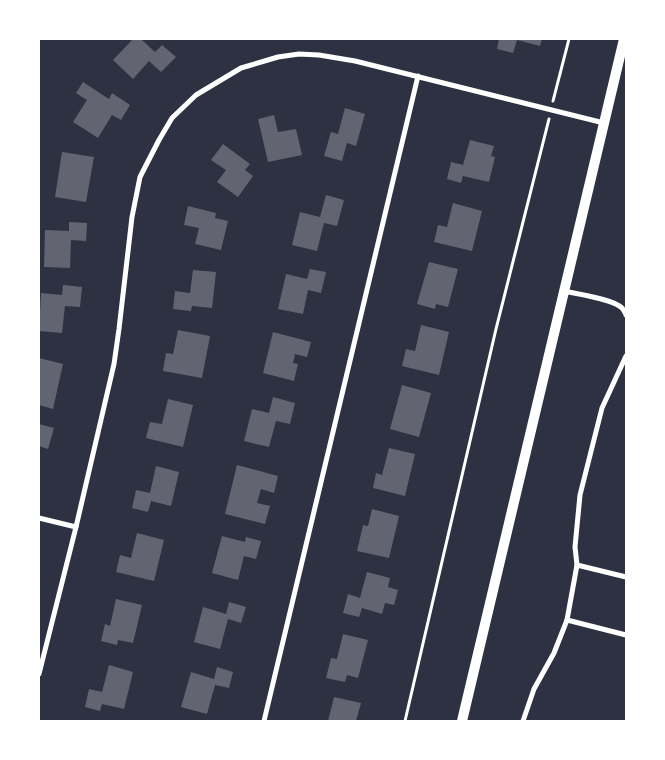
<svg xmlns="http://www.w3.org/2000/svg" width="665" height="760" font-family="'IBM Plex Serif',serif">
<rect width="100%" height="100%" fill="#2d3142"/>
<g fill="#626471">
<path d="M133,39H141L155,52L162,45L176,57L161,72L149,61L133,79L113,60Z"/>
<path d="M499,39H542L540,46L517,40L513,53L497,49Z"/>
<path d="M83,82L109,99L112,93L130,105L121,120L112,115L98,138L73,122L87,100L76,93Z"/>
<path d="M345,108L365,114L356,146L347,143L342,161L324,156L331,132L338,134Z"/>
<path d="M274,115L278,132L296,129L302,155L268,162L258,119Z"/>
<path d="M470,140L494,146L491,156L495,157L489,182L463,176L461,183L447,179L451,162L463,165Z"/>
<path d="M223,144L250,164L245,170L253,176L238,197L217,182L226,170L211,160Z"/>
<path d="M62,152L94,157L86,202L55,197Z"/>
<path d="M326,195L344,200L337,226L324,223L317,251L292,245L300,212L320,217Z"/>
<path d="M453,203L482,211L472,251L434,242L438,225L447,227Z"/>
<path d="M188,206L216,213L215,218L228,221L221,250L195,244L199,228L184,225Z"/>
<path d="M69,222L87,223L86,241L71,240L70,268L44,267L45,230L69,231Z"/>
<path d="M429,262L458,269L448,307L436,304L435,309L417,304Z"/>
<path d="M310,269L326,272L321,293L308,290L303,314L278,309L286,274L307,279Z"/>
<path d="M193,270L216,272L212,308L192,306L191,311L173,309L175,291L190,293Z"/>
<path d="M63,285L82,287L80,307L65,306L62,333L39,331L41,293L62,295Z"/>
<path d="M421,325L449,332L439,375L402,366L406,349L415,351Z"/>
<path d="M178,330L210,336L202,378L163,371L166,353L173,354Z"/>
<path d="M273,332L311,342L307,357L295,354L293,363L298,364L294,381L263,373Z"/>
<path d="M39,358L63,364L53,409L39,405Z"/>
<path d="M402,385L431,393L419,437L390,429Z"/>
<path d="M273,397L295,403L290,424L276,421L269,447L244,441L252,409L269,413Z"/>
<path d="M168,399L193,405L183,447L146,438L150,422L162,424Z"/>
<path d="M39,424L54,428L48,449L39,446Z"/>
<path d="M389,448L415,454L405,496L373,488L376,473L382,475Z"/>
<path d="M237,465L278,476L274,493L261,489L257,503L270,506L265,524L225,514Z"/>
<path d="M156,466L179,472L171,506L151,501L148,512L132,508L136,490L150,493Z"/>
<path d="M372,509L399,516L389,558L357,551L363,525L368,526Z"/>
<path d="M137,533L164,540L154,581L116,572L120,555L131,558Z"/>
<path d="M222,536L245,542L246,537L261,541L256,559L244,556L238,580L212,573Z"/>
<path d="M367,572L390,578L388,587L398,590L394,605L385,603L382,614L362,608L359,617L343,613L348,594L360,598Z"/>
<path d="M116,599L142,605L133,643L118,640L117,645L101,641L105,624L110,626Z"/>
<path d="M229,602L246,607L241,623L228,619L220,649L194,642L203,607L226,614Z"/>
<path d="M343,634L368,640L358,678L347,675L345,682L326,678L331,658L337,659Z"/>
<path d="M109,665L133,672L124,709L102,704L100,711L85,707L89,689L102,692Z"/>
<path d="M217,667L233,672L229,688L215,685L207,714L181,707L191,672L214,679Z"/>
<path d="M334,697L361,703L356,721H328Z"/>
</g>
<g fill="none" stroke-linecap="round" stroke-linejoin="round">
<g stroke="#fff" stroke-width="3">
<path d="M553,101L569,39"/>
<path d="M405,721L496,329L549,119"/>
</g>
<g stroke="#fff" stroke-width="5">
<path d="M564,291C577,294 614,299 622,308C623,309 626,314 626,315"/>
<path d="M39,518L76,527"/>
<path d="M577,565L626,577"/>
<path d="M567,620L626,635"/>
<path d="M39,674L76,527L114,364L119,329L132,217L140,177L159,140L172,118L196,95L241,68L278,57L299,54L319,55L355,61L604,123"/>
<path d="M264,721L418,76"/>
<path d="M523,721L534,689L554,653L567,620L577,565L575,547L580,495L602,408L626,356"/>
</g>
<path stroke="#fff" stroke-width="10" d="M462,721L624,39"/>
</g>
<rect width="665" height="760" fill="none" stroke="#ffffff" stroke-width="80"/>
</svg>
